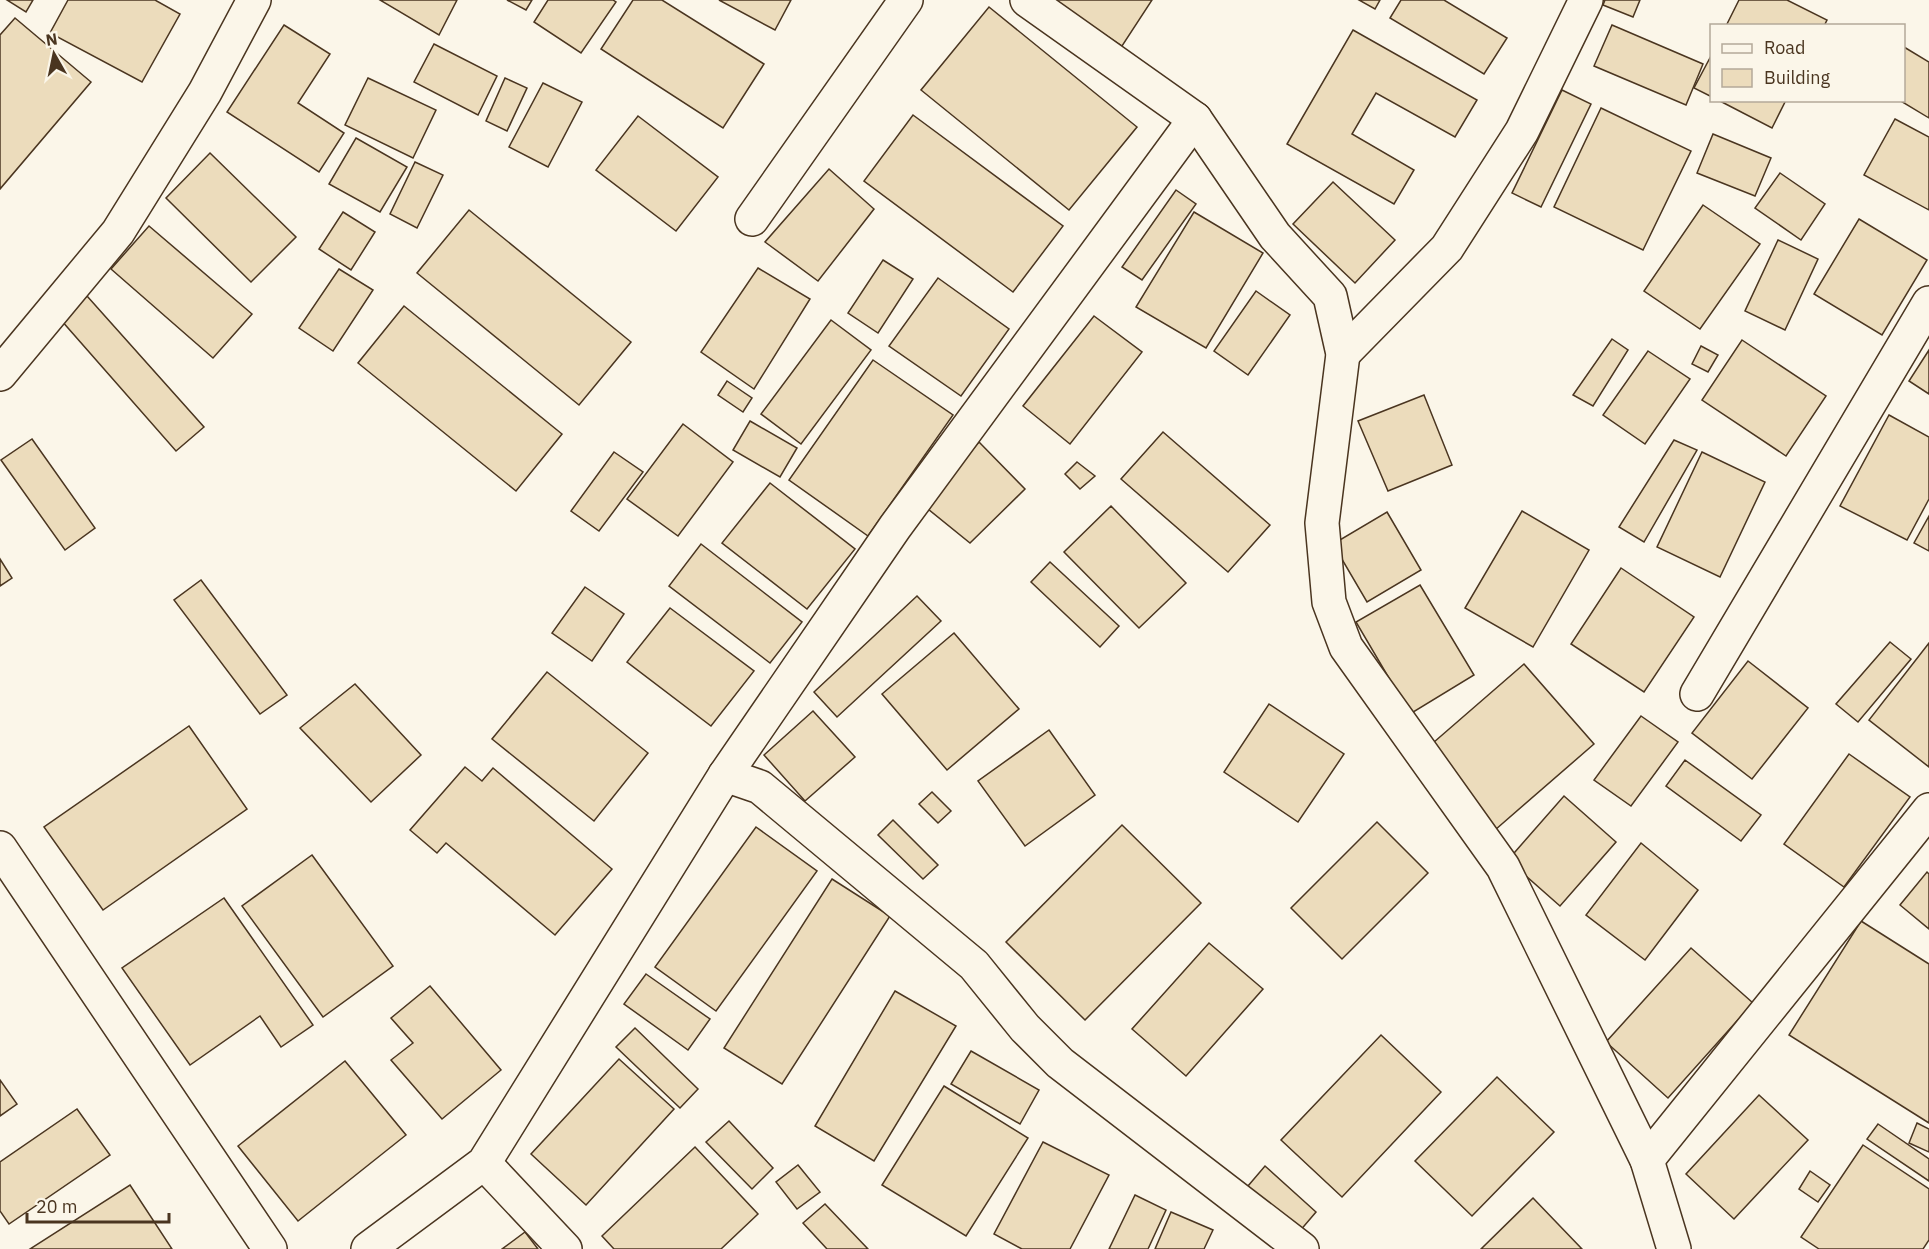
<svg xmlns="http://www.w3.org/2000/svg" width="1929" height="1249" font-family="'IBM Plex Sans',sans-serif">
<rect width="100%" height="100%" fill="#fbf6e9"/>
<g fill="#ecdcbc" stroke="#4a3520" stroke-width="1.5">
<path d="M7,0H33L26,12Z"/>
<path d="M68,0H155L180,14L142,82L50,33Z"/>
<path d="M380,0H457L439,35Z"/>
<path d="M507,0H532L526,10Z"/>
<path d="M548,0H613L616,2L581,53L534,22Z"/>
<path d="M633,0H662L764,64L723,128L601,49Z"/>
<path d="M719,0H791L775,30Z"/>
<path d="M1053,0H1152L1122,46Z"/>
<path d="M1359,0H1380L1375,9Z"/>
<path d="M1401,0H1444L1507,38L1484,74L1390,18Z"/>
<path d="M1605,0H1640L1633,17L1603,5Z"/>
<path d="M1739,0H1787L1827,20L1824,26H1726Z"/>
<path d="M989,7L1137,127L1069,210L921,90Z"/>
<path d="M15,18L91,82L0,189V35Z"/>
<path d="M284,25L330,54L298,103L344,133L319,172L227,112Z"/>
<path d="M1612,25L1703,64L1686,105L1594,66Z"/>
<path d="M1353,30L1477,100L1455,137L1376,93L1352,134L1414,170L1394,204L1287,144Z"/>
<path d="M434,44L497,76L478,115L414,82Z"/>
<path d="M1904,47L1929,62V118L1899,100H1904Z"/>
<path d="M1712,54V97L1694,88Z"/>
<path d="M368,78L436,110L413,158L345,125Z"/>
<path d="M505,78L527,88L507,131L486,121Z"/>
<path d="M543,83L582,102L548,167L509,147Z"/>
<path d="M1562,90L1591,104L1541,207L1512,193Z"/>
<path d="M1718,100H1786L1772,128Z"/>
<path d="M1601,108L1691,151L1643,250L1554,207Z"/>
<path d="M913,115L1063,226L1013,292L864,181Z"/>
<path d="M638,116L718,177L676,231L596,170Z"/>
<path d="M1895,119L1929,137V210L1864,175Z"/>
<path d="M1713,134L1771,158L1755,196L1697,173Z"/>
<path d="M356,138L407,167L380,212L329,184Z"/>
<path d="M210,153L296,237L251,282L166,198Z"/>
<path d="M415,162L443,175L417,228L390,214Z"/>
<path d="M829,169L874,209L818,281L765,242Z"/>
<path d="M1780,173L1825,204L1801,240L1755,208Z"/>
<path d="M1333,182L1395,240L1355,283L1293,224Z"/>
<path d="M1176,190L1196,204L1142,280L1122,267Z"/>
<path d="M1703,205L1760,244L1700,329L1644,291Z"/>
<path d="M469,210L631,342L579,405L417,273Z"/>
<path d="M343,212L375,232L351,270L319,249Z"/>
<path d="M1194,212L1263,253L1206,348L1136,307Z"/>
<path d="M1859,219L1927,260L1882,335L1814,294Z"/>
<path d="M149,226L252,314L213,358L111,269Z"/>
<path d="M1778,240L1818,259L1785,330L1745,311Z"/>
<path d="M883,260L913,279L878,333L848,313Z"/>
<path d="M758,268L810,299L754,389L701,352Z"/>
<path d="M339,269L373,290L333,351L299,328Z"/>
<path d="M938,278L1009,329L961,396L889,346Z"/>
<path d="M1256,291L1290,315L1248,375L1214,351Z"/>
<path d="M87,296L204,427L176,451L61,320Z"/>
<path d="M404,306L562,434L516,491L358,363Z"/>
<path d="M1094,316L1142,352L1070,444L1023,406Z"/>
<path d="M831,320L871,350L801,444L761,414Z"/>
<path d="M1612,339L1628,350L1593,406L1573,395Z"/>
<path d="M1742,340L1826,396L1786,456L1702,400Z"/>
<path d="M1701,346L1718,355L1708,372L1692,364Z"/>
<path d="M1929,350V394L1909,381Z"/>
<path d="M1648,351L1690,379L1645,444L1603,415Z"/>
<path d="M873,360L953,415L868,536L789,480Z"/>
<path d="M727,381L752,398L743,412L718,395Z"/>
<path d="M1424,395L1452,465L1388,491L1358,421Z"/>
<path d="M1889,415L1929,437V499L1907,540L1840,506Z"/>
<path d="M750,421L797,448L780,477L733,450Z"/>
<path d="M683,424L733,462L678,536L627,499Z"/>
<path d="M1163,432L1270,525L1228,572L1121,479Z"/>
<path d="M32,439L95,528L65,550L1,460Z"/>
<path d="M1674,440L1697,450L1644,542L1619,527Z"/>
<path d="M979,442L1025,489L970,543L923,505Z"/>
<path d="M614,452L643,472L599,531L571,511Z"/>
<path d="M1702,452L1765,482L1720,577L1657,547Z"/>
<path d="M1077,462L1095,476L1080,489L1065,474Z"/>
<path d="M770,483L855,549L807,609L722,543Z"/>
<path d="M1111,506L1186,583L1139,628L1064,552Z"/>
<path d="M1522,511L1589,550L1533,647L1465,608Z"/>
<path d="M1387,512L1421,570L1367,602L1333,544Z"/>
<path d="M1929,516V551L1914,543Z"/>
<path d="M701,544L802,622L770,663L669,586Z"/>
<path d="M0,559L12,578L0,586Z"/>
<path d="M1050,562L1119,626L1100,647L1031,582Z"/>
<path d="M1621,568L1694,617L1644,692L1571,644Z"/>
<path d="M201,580L287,695L260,714L174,600Z"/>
<path d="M1420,585L1474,675L1410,714L1356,622Z"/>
<path d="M585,587L624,614L592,661L552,633Z"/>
<path d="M917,596L941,621L837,717L814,692Z"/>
<path d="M670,608L754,671L711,726L627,662Z"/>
<path d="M954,633L1019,709L947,770L882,694Z"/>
<path d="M1890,642L1911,659L1858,722L1836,704Z"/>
<path d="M1929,643V767L1869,720Z"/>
<path d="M1748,661L1808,708L1752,779L1692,733Z"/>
<path d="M1524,664L1594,744L1495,830L1426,749Z"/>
<path d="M547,672L648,753L594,821L492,739Z"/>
<path d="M355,684L421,755L371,802L300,728Z"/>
<path d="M1269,704L1344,754L1298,822L1224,772Z"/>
<path d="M813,711L855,757L805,801L764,755Z"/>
<path d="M1641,716L1678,742L1631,806L1594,780Z"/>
<path d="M189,726L247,809L103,910L44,827Z"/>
<path d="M1049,730L1095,795L1025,846L978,781Z"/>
<path d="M1849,754L1910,797L1844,887L1784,844Z"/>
<path d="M1685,760L1761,815L1741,841L1666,786Z"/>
<path d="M465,767L482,781L493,768L612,869L555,935L446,843L437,853L410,830Z"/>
<path d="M932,792L951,811L938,823L919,804Z"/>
<path d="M1564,796L1616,842L1560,906L1508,860Z"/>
<path d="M893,820L938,865L923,879L878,835Z"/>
<path d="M1377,822L1428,873L1342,959L1291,908Z"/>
<path d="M1122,825L1201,903L1085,1020L1006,942Z"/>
<path d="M756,827L817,871L716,1011L655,967Z"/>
<path d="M1641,843L1698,890L1645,960L1586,915Z"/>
<path d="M312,855L393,966L323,1017L242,906Z"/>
<path d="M1927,872L1929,874V929L1900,905Z"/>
<path d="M832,879L890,916L782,1084L724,1048Z"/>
<path d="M224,898L313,1025L281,1047L260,1016L190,1065L122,968Z"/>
<path d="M1861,921L1929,964V1123L1789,1035Z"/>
<path d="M1209,943L1263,989L1186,1076L1132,1029Z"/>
<path d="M1691,948L1753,1003L1668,1098L1606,1042Z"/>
<path d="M646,974L710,1019L688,1050L624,1004Z"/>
<path d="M430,986L501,1070L442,1119L391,1060L413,1043L391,1018Z"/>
<path d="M895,991L956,1026L874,1161L815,1126Z"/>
<path d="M635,1028L698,1089L680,1108L616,1047Z"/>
<path d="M1381,1035L1441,1092L1342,1197L1281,1140Z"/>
<path d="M971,1051L1039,1090L1020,1124L951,1084Z"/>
<path d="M619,1059L674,1109L586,1205L531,1154Z"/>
<path d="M345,1061L406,1135L298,1221L238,1146Z"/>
<path d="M1497,1077L1554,1132L1472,1216L1415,1161Z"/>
<path d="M0,1080L17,1104L0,1116Z"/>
<path d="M944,1086L1028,1138L966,1236L882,1185Z"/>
<path d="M1759,1095L1808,1140L1734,1219L1686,1174Z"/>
<path d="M77,1109L110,1155L9,1224L0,1211V1162Z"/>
<path d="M729,1121L773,1168L752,1189L706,1142Z"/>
<path d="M1917,1123L1929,1129V1152L1909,1143Z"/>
<path d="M1878,1124L1929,1159V1181L1867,1139Z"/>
<path d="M1043,1142L1109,1175L1070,1249H1022L994,1234Z"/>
<path d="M1863,1145L1929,1189V1240L1923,1249H1819L1801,1237Z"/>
<path d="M695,1147L758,1214L721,1249H614L602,1236Z"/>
<path d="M798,1165L820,1192L797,1209L776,1182Z"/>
<path d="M1265,1166L1316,1212L1299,1232L1248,1186Z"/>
<path d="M1810,1171L1830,1185L1818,1202L1799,1189Z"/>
<path d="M130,1185L172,1249H30Z"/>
<path d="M1135,1195L1166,1210L1148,1249H1109Z"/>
<path d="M1533,1198L1582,1249H1481Z"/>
<path d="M825,1204L868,1249H827L803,1223Z"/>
<path d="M1171,1212L1213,1230L1204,1249H1155Z"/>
<path d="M525,1232L538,1249H502Z"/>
</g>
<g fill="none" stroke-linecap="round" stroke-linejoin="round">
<g stroke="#4a3520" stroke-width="36">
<g id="minor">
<path d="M1027,0L1195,119L1275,236L1330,296L1343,354L1322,523L1329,602L1346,647L1503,867L1647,1160L1674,1249"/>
<path d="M752,219L906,0"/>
<path d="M1343,354L1447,248L1522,131L1586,0"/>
<path d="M0,374L118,232L205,92L254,0"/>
<path d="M1697,694L1929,303"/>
<path d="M725,775L760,787L974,965L1025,1028L1060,1063L1302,1249"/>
<path d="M0,848L270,1249"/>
<path d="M1647,1160L1929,810"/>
<path d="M484,1163L565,1249"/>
<path d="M368,1249L484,1163L725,775L895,527L1195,119"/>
</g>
</g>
<use href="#minor" stroke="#fbf6e9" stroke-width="33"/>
</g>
<rect x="1710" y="24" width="195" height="78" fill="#fbf6e9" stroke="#b4a999" stroke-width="1.5"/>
<rect x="1722" y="44" width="30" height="9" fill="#fbf6e9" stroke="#b4a999" stroke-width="1.5"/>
<text x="1764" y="54" font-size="18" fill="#4a3520">Road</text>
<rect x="1722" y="69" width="30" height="18" fill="#ecdcbc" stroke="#b4a999" stroke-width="1.5"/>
<text x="1764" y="84" font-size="18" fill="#4a3520">Building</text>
<g transform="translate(54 54) rotate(351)" stroke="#fbf6e9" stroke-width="4.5" paint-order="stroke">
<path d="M0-4.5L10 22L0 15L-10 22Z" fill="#4a3520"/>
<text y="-9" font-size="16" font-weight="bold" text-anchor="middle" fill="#4a3520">N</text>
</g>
<path d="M27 1213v9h142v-9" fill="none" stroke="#4a3520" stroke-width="3"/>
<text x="36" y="1213" font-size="18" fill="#4a3520" stroke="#fbf6e9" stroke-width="4.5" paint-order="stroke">20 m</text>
</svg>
